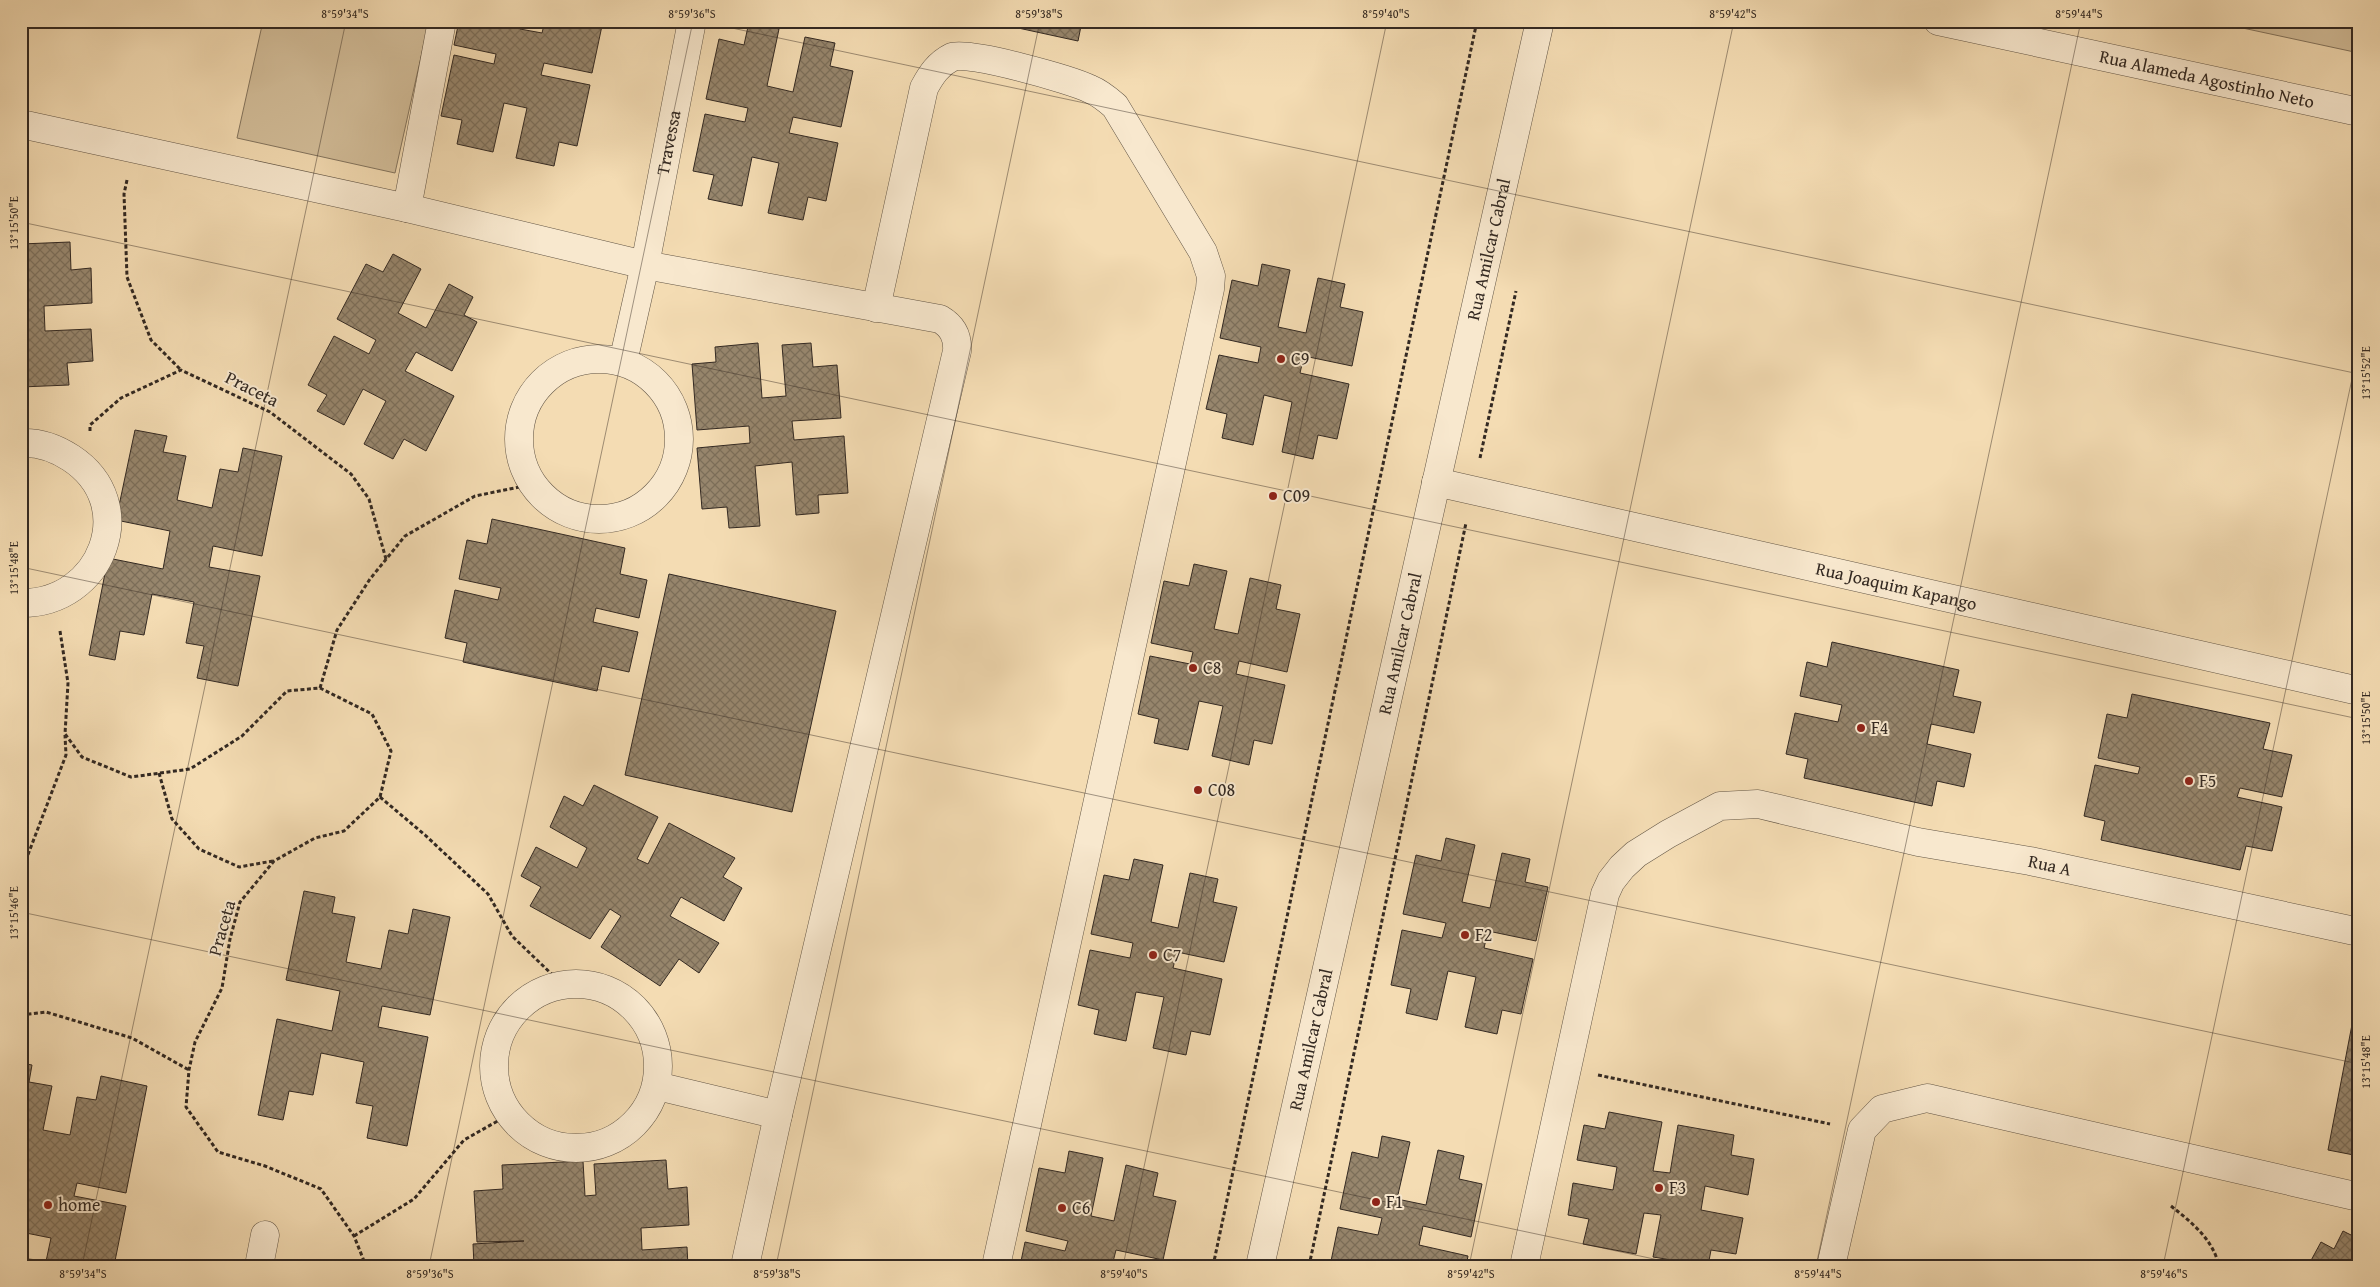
<svg xmlns="http://www.w3.org/2000/svg" width="2380" height="1287" font-family="'Gentium Book Plus',serif">
<defs>
<pattern id="building-cross-hatch" width="8" height="8" patternUnits="userSpaceOnUse" patternTransform="scale(1.25)"><rect width="8" height="8" fill="#97866d"/><path d="M0 0l8 8M0 8l8-8" fill="none" stroke="#7c6e59"/></pattern>
</defs>
<rect width="100%" height="100%" fill="#f4dcb3"/>
<filter id="stains"><feTurbulence type="fractalNoise" baseFrequency=".004" numOctaves="4"/><feColorMatrix values="0 0 0 0 .2 0 0 0 0 .09 0 0 0 0 .02 0 0 0 .5 -.17"/></filter>
<radialGradient id="worn" r=".72"><stop offset=".6" stop-color="#630" stop-opacity="0"/><stop offset="1" stop-color="#630" stop-opacity=".3"/></radialGradient>
<g fill="#d3be9a" stroke="#83745e">
<path d="M263,21H429L395,173L237,138Z"/>
<path d="M2210,21H2359V53Z"/>
</g>
<g fill="url(#building-cross-hatch)" stroke="#332922">
<path d="M459,21H521L520,29L542,33L545,21H603L592,73L544,63L541,75L590,85L577,146L559,142L554,166L516,158L527,108L504,103L493,152L457,144L462,120L441,116L454,55L494,64L496,54L454,45Z"/>
<path d="M986,21H1082L1078,41Z"/>
<path d="M749,22L779,29L767,86L793,92L805,37L835,43L830,66L853,71L841,127L793,117L789,133L838,143L826,201L808,197L803,220L768,213L779,163L752,157L742,206L708,199L714,175L693,171L705,114L745,122L748,108L706,99L719,39L744,45Z"/>
<path d="M70,242L71,270L91,268L92,303L44,306L45,331L91,329L93,361L67,363L69,385L21,387V244Z"/>
<path d="M393,254L421,269L398,313L426,328L449,284L473,297L464,315L477,322L452,371L416,352L405,371L454,396L426,451L404,439L393,459L364,444L386,401L363,389L344,425L317,411L327,395L308,385L334,336L369,354L376,340L337,319L366,264L383,272Z"/>
<path d="M1262,264L1290,270L1278,327L1306,333L1318,278L1345,284L1340,307L1363,312L1352,366L1304,356L1300,373L1349,384L1337,439L1318,435L1313,459L1282,452L1292,402L1264,395L1253,445L1222,438L1227,414L1206,409L1219,355L1258,363L1261,347L1220,338L1232,280L1258,286Z"/>
<path d="M758,343L762,398L786,396L782,345L811,343L813,367L837,365L841,418L792,421L794,440L844,436L848,493L818,495L819,513L796,515L792,462L755,466L760,526L729,528L727,507L702,509L697,448L750,443L749,426L697,430L692,364L716,362L715,347Z"/>
<path d="M135,430L167,436L163,452L186,456L177,500L212,508L220,469L238,472L243,448L282,456L262,556L213,546L209,567L260,576L238,686L197,678L204,646L186,643L194,602L152,594L144,635L120,631L115,660L89,655L108,558L163,569L170,531L116,520Z"/>
<path d="M492,519L625,548L620,574L647,580L639,618L596,608L593,622L638,632L629,672L602,666L597,691L463,662L467,643L445,638L455,590L498,600L501,588L459,579L467,540L487,544Z"/>
<path d="M1194,564L1227,571L1214,629L1238,634L1250,578L1281,585L1276,609L1300,614L1287,672L1239,661L1236,674L1285,685L1272,744L1254,740L1249,765L1212,756L1223,706L1199,701L1188,750L1154,743L1159,719L1138,714L1150,656L1190,664L1193,652L1151,643L1164,581L1189,586Z"/>
<path d="M669,574L836,611L792,812L625,775Z"/>
<path d="M1832,642L1959,670L1953,696L1981,702L1974,733L1931,724L1927,744L1971,754L1964,787L1937,781L1932,806L1804,778L1808,759L1786,754L1795,713L1838,722L1842,705L1800,696L1807,662L1827,667Z"/>
<path d="M2132,694L2270,723L2263,749L2292,755L2282,797L2240,788L2237,797L2282,807L2272,851L2246,846L2240,870L2101,840L2105,821L2084,816L2095,765L2138,774L2140,767L2098,758L2107,714L2127,718Z"/>
<path d="M594,785L658,817L637,859L648,864L669,823L735,858L723,877L742,888L724,921L681,897L670,916L719,943L699,973L679,959L660,986L601,947L621,916L610,909L590,939L530,906L541,887L521,876L536,847L577,868L587,848L550,827L564,796L583,806Z"/>
<path d="M1446,838L1475,845L1462,902L1490,908L1502,853L1530,859L1525,882L1548,887L1536,941L1488,931L1484,948L1533,959L1521,1014L1502,1010L1497,1034L1465,1027L1476,977L1448,971L1437,1020L1406,1013L1411,989L1391,985L1402,930L1442,938L1446,923L1403,914L1416,855L1441,861Z"/>
<path d="M1134,859L1163,865L1151,922L1178,928L1190,873L1218,879L1213,902L1237,907L1224,962L1177,952L1173,968L1222,979L1210,1035L1191,1031L1186,1055L1153,1048L1164,997L1136,992L1126,1041L1094,1034L1099,1010L1078,1005L1090,950L1130,958L1133,943L1091,934L1104,875L1129,880Z"/>
<path d="M304,891L335,897L332,913L355,917L346,962L381,969L389,930L408,934L413,909L450,917L430,1015L382,1006L378,1027L428,1037L407,1146L367,1138L373,1106L356,1103L364,1062L321,1053L313,1095L289,1091L283,1120L258,1115L277,1019L332,1031L340,991L286,980Z"/>
<path d="M2359,988V1156L2328,1150Z"/>
<path d="M21,1063L32,1065L29,1082L52,1086L43,1130L70,1135L77,1097L96,1100L101,1076L147,1086L126,1193L77,1183L74,1196L126,1206L114,1266H45L51,1238L21,1232V1194L27,1167L21,1166Z"/>
<path d="M1609,1112L1662,1122L1653,1171L1670,1173L1678,1125L1734,1135L1731,1155L1754,1159L1748,1195L1705,1186L1701,1210L1743,1218L1736,1254L1711,1250L1708,1266L1653,1257L1661,1215L1644,1213L1636,1254L1583,1244L1589,1219L1568,1215L1573,1183L1613,1190L1617,1167L1577,1160L1584,1125L1605,1129Z"/>
<path d="M1382,1136L1410,1142L1397,1199L1426,1205L1438,1150L1464,1156L1459,1179L1482,1184L1471,1237L1423,1226L1419,1245L1468,1256L1466,1266H1330L1338,1227L1378,1235L1382,1218L1340,1209L1352,1152L1378,1158Z"/>
<path d="M1069,1151L1103,1158L1091,1216L1114,1221L1126,1165L1158,1173L1153,1196L1176,1201L1163,1260L1116,1250L1113,1262L1132,1266H1020L1025,1242L1065,1251L1068,1241L1026,1231L1039,1168L1065,1173Z"/>
<path d="M666,1160L668,1189L687,1187L689,1225L641,1228L642,1250L687,1247L688,1266H474L473,1244L524,1241L477,1242L474,1191L503,1189L502,1165L583,1161L585,1196L596,1195L594,1164Z"/>
<path d="M2343,1231L2359,1239V1266H2308L2321,1242L2334,1249Z"/>
</g>
<g fill="none" stroke-linecap="round" stroke-linejoin="round">
<g stroke="#635646" stroke-width="29">
<g id="minor">
<path id="s1" d="M1938,21L2359,112"/>
<path d="M21,124L407,208L645,265L940,319C952,326 958,336 957,351L778,1115L745,1266"/>
<path d="M407,208L442,21"/>
<path d="M876,308L924,88C931,75 938,64 952,57C966,50 1072,80 1090,89C1100,93 1107,99 1115,106L1203,252L1211,276L1210,289L996,1266"/>
<circle cx="599" cy="439" r="80"/>
<path id="s2" d="M623,362L645,265L692,21"/>
<path d="M21,443C40,442 56,448 71,458C141,504 102,604 21,603"/>
<path id="s3" d="M1436,482L2359,691"/>
<circle cx="576" cy="1066" r="82"/>
<path d="M657,1086L778,1115"/>
<path d="M259,1266L265,1235"/>
<path id="s4" d="M1260,1266L1540,21"/>
<path id="s5" d="M1524,1266L1605,894L1611,881L1622,867L1636,854L1668,834L1720,806L1758,804L1918,842L2030,861L2359,932"/>
<path d="M1831,1266L1862,1130L1882,1109L1927,1098L2359,1197"/>
</g>
</g>
<g stroke="#332922" stroke-width="3" stroke-dasharray="4 2.5" stroke-linecap="butt">
<path d="M127,180L124,194L127,277L151,340L181,370"/>
<path d="M90,431V425L121,398L181,370L270,412L351,474L369,499L386,559"/>
<path d="M1480,458L1516,291"/>
<path d="M60,631L68,683L65,734L82,757L131,777L190,769L242,736L287,691L320,688L372,714L391,751L380,797L344,831L315,838L274,861L240,902L230,939L222,988L195,1042L189,1070L186,1107L218,1152L265,1166L321,1189L354,1236L366,1266"/>
<path d="M320,688L337,630L370,579L405,536L475,496L534,484"/>
<path d="M159,773L172,819L199,849L239,867L273,861"/>
<path d="M380,797L425,835L488,894L512,936L562,984"/>
<path d="M21,873L66,755L65,735"/>
<path d="M21,1015L46,1012L132,1038L189,1070"/>
<path d="M1598,1075L1830,1124"/>
<path d="M2171,1206C2191,1222 2213,1239 2219,1266"/>
<path d="M354,1236L414,1199L464,1140L510,1114"/>
<path d="M1213,1266L1477,21"/>
<path d="M1309,1266L1466,523"/>
</g>
<use href="#minor" stroke="#f8e8ce" stroke-width="28"/>
</g>
<path fill="none" stroke="#332922" stroke-width="1" stroke-opacity="0.45" d="M699,21L2359,374M2321,21L2359,29M21,222L2359,719M21,567L2359,1064M21,912L1687,1266M21,1257L64,1266M82,1266L346,21M429,1266L693,21M776,1266L1040,21M1123,1266L1387,21M1469,1266L1734,21M1816,1266L2081,21M2163,1266L2359,346"/>
<g fill="#8f2418" stroke="#f8e8ce" stroke-width="2">
<circle cx="1281" cy="359" r="5"/>
<circle cx="1273" cy="496" r="5"/>
<circle cx="1193" cy="668" r="5"/>
<circle cx="1861" cy="728" r="5"/>
<circle cx="2189" cy="781" r="5"/>
<circle cx="1198" cy="790" r="5"/>
<circle cx="1465" cy="935" r="5"/>
<circle cx="1153" cy="955" r="5"/>
<circle cx="1659" cy="1188" r="5"/>
<circle cx="1376" cy="1202" r="5"/>
<circle cx="48" cy="1205" r="5"/>
<circle cx="1062" cy="1208" r="5"/>
</g>
<g text-anchor="middle" stroke-width="4" stroke-linejoin="round" paint-order="stroke">
<g font-size="18" fill="#332922" stroke="#f8e8ce">
<text dy="6" stroke="none"><textPath href="#s1" startOffset="275">Rua Alameda Agostinho Neto</textPath></text>
<text dy="6" stroke="none"><textPath href="#s2" startOffset="224">Travessa</textPath></text>
<text dy="6" stroke="none"><textPath href="#s4" startOffset="1042">Rua Amilcar Cabral</textPath></text>
<text transform="translate(252 389) rotate(27)" y="6">Praceta</text>
<text dy="6" stroke="none"><textPath href="#s3" startOffset="472">Rua Joaquim Kapango</textPath></text>
<text dy="6" stroke="none"><textPath href="#s4" startOffset="638">Rua Amilcar Cabral</textPath></text>
<text dy="6" stroke="none"><textPath href="#s5" startOffset="865">Rua A</textPath></text>
<text transform="translate(222 928) rotate(-74)" y="6">Praceta</text>
<text dy="6" stroke="none"><textPath href="#s4" startOffset="232">Rua Amilcar Cabral</textPath></text>
</g>
<g font-size="18" fill="#332922" stroke="#f8e8ce" text-anchor="start">
<text x="1291" y="365">C9</text>
<text x="1283" y="502">C09</text>
<text x="1203" y="674">C8</text>
<text x="1871" y="734">F4</text>
<text x="2199" y="787">F5</text>
<text x="1208" y="796">C08</text>
<text x="1475" y="941">F2</text>
<text x="1163" y="961">C7</text>
<text x="1669" y="1194">F3</text>
<text x="1386" y="1208">F1</text>
<text x="58" y="1211">home</text>
<text x="1072" y="1214">C6</text>
</g>
</g>
<rect width="2380" height="1287" fill="none" stroke="#f4dcb3" stroke-width="55"/>
<rect x="28" y="28" width="2324" height="1232" fill="none" stroke="#332922" stroke-width="2"/>
<g font-size="12" text-anchor="middle" fill="#332922">
<text x="345" y="18">8°59'34"S</text>
<text x="692" y="18">8°59'36"S</text>
<text x="1039" y="18">8°59'38"S</text>
<text x="1386" y="18">8°59'40"S</text>
<text x="1733" y="18">8°59'42"S</text>
<text x="2079" y="18">8°59'44"S</text>
<text transform="translate(14 223) rotate(-90)" y="4">13°15'50"E</text>
<text transform="translate(2366 373) rotate(-90)" y="4">13°15'52"E</text>
<text transform="translate(14 568) rotate(-90)" y="4">13°15'48"E</text>
<text transform="translate(2366 718) rotate(-90)" y="4">13°15'50"E</text>
<text transform="translate(14 913) rotate(-90)" y="4">13°15'46"E</text>
<text transform="translate(2366 1062) rotate(-90)" y="4">13°15'48"E</text>
<text x="83" y="1278">8°59'34"S</text>
<text x="430" y="1278">8°59'36"S</text>
<text x="777" y="1278">8°59'38"S</text>
<text x="1124" y="1278">8°59'40"S</text>
<text x="1471" y="1278">8°59'42"S</text>
<text x="1818" y="1278">8°59'44"S</text>
<text x="2164" y="1278">8°59'46"S</text>
</g>
<rect width="100%" height="100%" filter="url(#stains)"/>
<rect width="100%" height="100%" fill="url(#worn)"/>
</svg>
